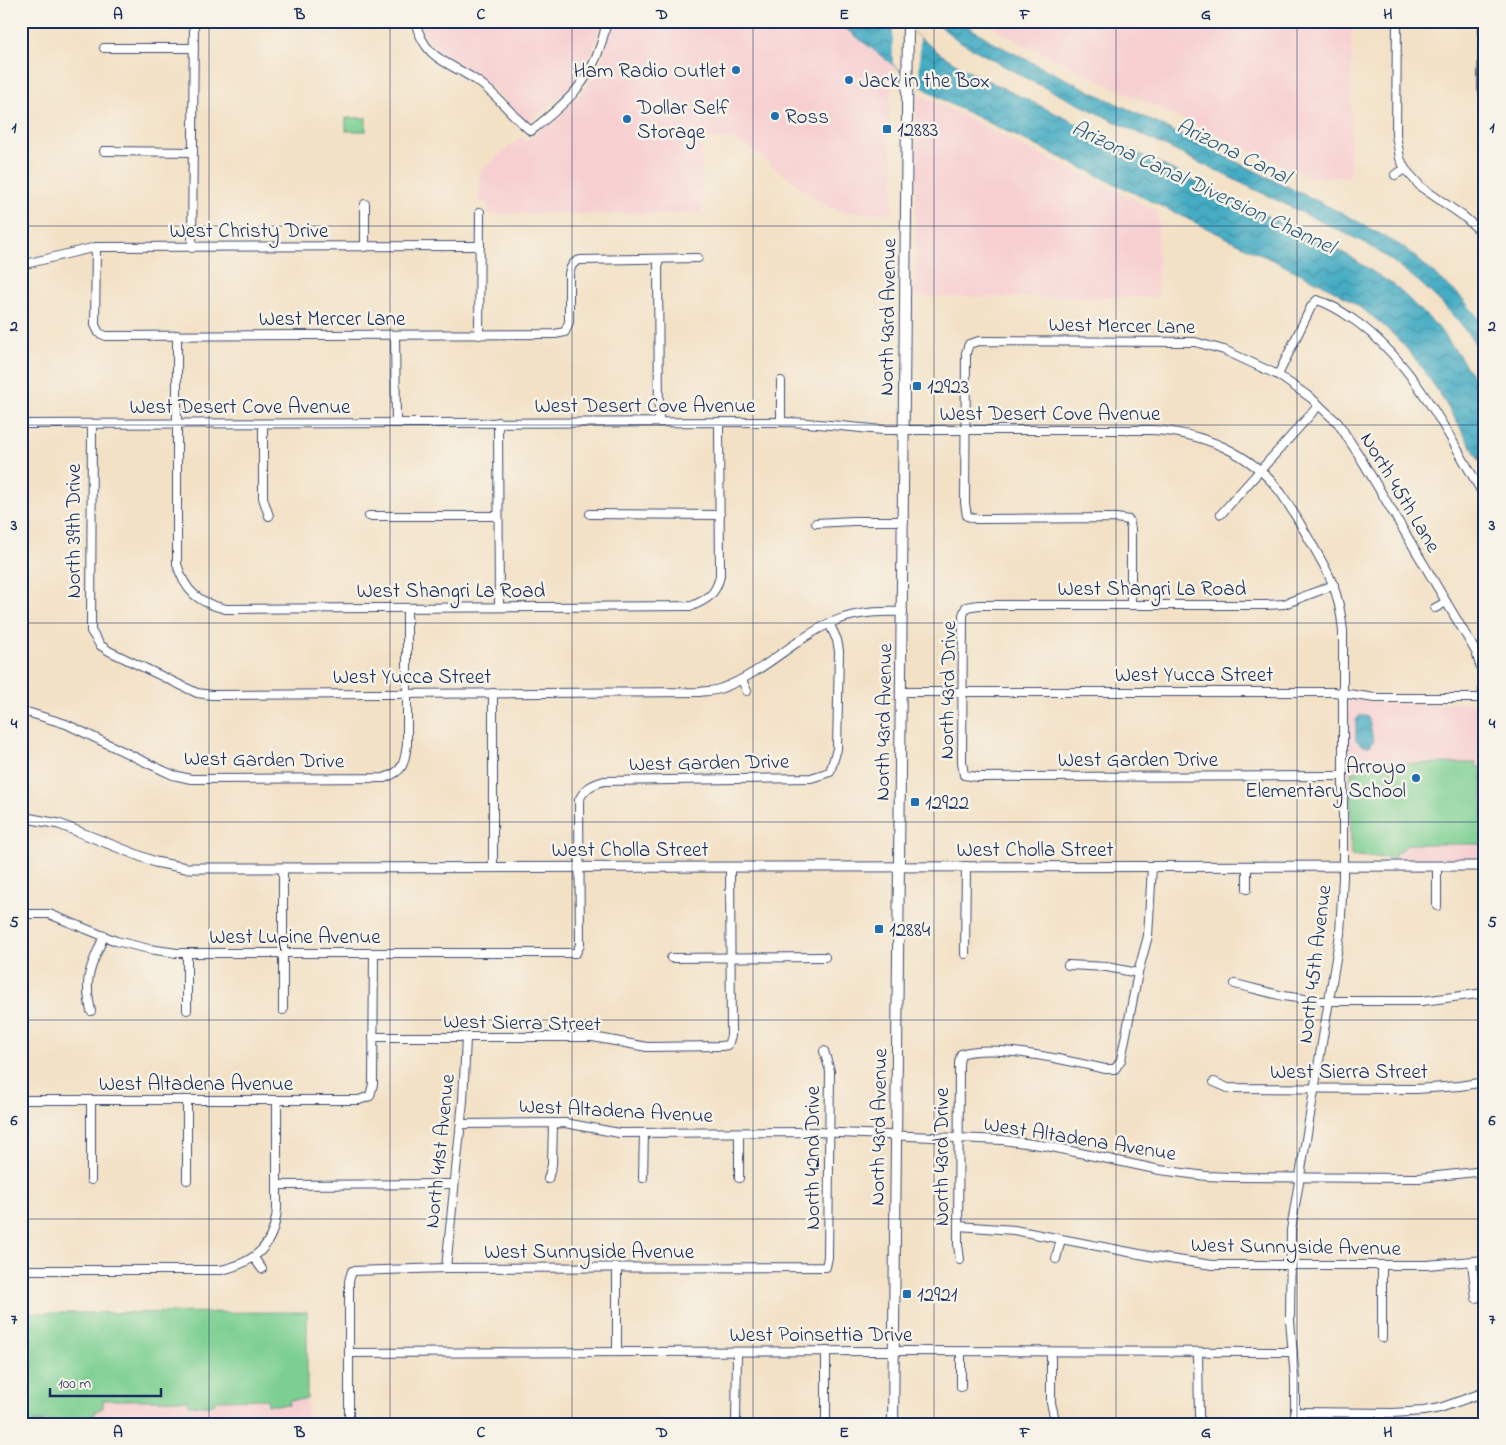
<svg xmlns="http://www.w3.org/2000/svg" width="1506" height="1445" font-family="'Indie Flower',sans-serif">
<defs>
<pattern id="water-waves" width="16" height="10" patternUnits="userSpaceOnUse" patternTransform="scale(1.25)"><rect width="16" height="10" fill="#44acc3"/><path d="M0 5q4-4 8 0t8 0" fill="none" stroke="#388ca2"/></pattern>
</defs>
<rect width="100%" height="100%" fill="#f7f3e8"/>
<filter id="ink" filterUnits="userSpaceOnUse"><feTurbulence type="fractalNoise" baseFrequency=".02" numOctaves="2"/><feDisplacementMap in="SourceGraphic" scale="10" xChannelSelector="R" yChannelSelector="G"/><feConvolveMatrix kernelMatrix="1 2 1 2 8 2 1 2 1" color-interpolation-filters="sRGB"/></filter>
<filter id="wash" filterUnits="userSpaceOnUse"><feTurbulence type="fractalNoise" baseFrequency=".0096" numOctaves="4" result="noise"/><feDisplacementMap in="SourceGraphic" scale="20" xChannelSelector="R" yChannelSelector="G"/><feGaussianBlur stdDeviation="1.12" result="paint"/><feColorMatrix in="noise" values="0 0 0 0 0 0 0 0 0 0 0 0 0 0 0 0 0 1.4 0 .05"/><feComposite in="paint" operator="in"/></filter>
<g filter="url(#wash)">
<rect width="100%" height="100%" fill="#f3e1c6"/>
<g fill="#f7cfd1">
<path d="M421,21H601L596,42L583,72L563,95L532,120L527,121L521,118L494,88L442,55L431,45L422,28Z"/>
<path d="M612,21H836L891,63L894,68L890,101L889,141L894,166L893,213L846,212L831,208L814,198L751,149L737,142L722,139L702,140V214H488V202H479L480,171L521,137L526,141L577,97L588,86L604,55Z"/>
<path d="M986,21H1352L1350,177H1308L1085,74L1002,33Z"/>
<path d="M917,93L981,125L985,128L1158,211L1157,297H915Z"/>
<path d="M1354,699L1380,703H1485V859H1353L1351,858L1348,853V706L1349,702Z"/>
<path d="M307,1312V1424H21V1313Z"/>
</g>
<g fill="#7ccf91" stroke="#4c7f78">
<rect x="346" y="118" width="20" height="13"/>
<path d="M1476,763V767H1482L1483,844H1409L1395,854L1394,858L1352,856L1351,853V772H1359V764Z"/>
<path d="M307,1312V1399L289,1400V1405H268L267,1399L215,1400L214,1405H189L188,1400H103V1408L96,1411L91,1422L33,1421L46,1424H21V1313Z"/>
</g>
<g fill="url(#water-waves)" stroke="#306e90">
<path d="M836,21H898L942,55L968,71L1344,253L1395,286L1437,326L1459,355L1485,397V470C1463,433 1442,394 1416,360C1391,327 1355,301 1318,282L950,104L919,85Z"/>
<path d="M933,21H960L996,44L1037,65L1346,215L1405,248L1461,297L1485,326V358C1451,306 1417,276 1365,243L1031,81L959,41Z"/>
<path d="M1360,715H1366C1371,720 1370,733 1374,741L1369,746H1362L1356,740V720Z"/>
</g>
<path fill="#f3e1c6" d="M893,21H898L920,38L919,85L893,64Z"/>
</g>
<g filter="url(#ink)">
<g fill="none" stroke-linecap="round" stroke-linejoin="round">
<g stroke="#3b4a6e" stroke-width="10">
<g id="minor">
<path d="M415,21C426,63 450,61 480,83C499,97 513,117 531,131C562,106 589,85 601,44C603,37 606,29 606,21"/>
<path d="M1397,21L1396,135L1400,158L1405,169L1421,187L1463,216L1485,235"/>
<path d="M1483,21L1482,88L1485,100"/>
<path d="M104,48H194"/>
<path d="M1484,122H1485"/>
<path d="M104,151L193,152"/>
<path d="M1395,175L1405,169"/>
<path d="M365,204V247"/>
<path d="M96,247L95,325L99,333L106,336L555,334L565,332L569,322V273C571,266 573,262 580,260L698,258"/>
<path d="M192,248L194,21"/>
<path d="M658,259L659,422"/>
<path d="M21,265L96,247L480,246"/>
<path d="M177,335V564C185,592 199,603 226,609L692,606C708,599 716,594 720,576L719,422"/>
<path d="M395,335L396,423"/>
<path d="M479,335L480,212"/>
<path d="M1278,375L1311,307L1317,300C1331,304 1342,312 1354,320C1415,363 1447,434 1485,497"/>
<path d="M781,381V422"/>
<path d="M498,422L499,607"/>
<path d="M21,424L781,422C816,422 850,428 885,430H1151C1200,432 1251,452 1281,493C1291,508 1300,523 1309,539C1329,573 1339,590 1343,631V877L1340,934L1291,1230L1290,1320L1295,1379V1424"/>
<path d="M92,424L91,631L100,645L109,651L197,693L212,695L700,692C707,691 715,691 722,688C764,673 794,638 835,621C856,612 880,611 903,612"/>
<path d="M263,424V498L269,516"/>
<path d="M590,514L720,515"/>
<path d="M1221,514L1319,405"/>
<path d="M369,516H498"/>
<path d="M816,523L853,521H904"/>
<path d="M1334,585L1284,604L1266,605H979L966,607L963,615L962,762L964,775L978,777L1343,776"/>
<path d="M1131,605V529L1129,520L1116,518L976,519L967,516L965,503L966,353L969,344L979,341L1195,342L1224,350L1278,375L1311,398L1338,423L1360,457L1476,652L1483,675V698"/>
<path d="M1435,608L1446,602"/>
<path d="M742,680L747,691"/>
<path d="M902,692H1334L1375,698H1485"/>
<path d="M21,712L30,713L66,724L162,770L173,775L191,779L384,778C404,771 404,764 407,745V608"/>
<path d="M1437,866V906"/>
<path d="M493,867V693"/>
<path d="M283,868V1010"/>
<path d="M1247,889V867"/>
<path d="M21,914H49L116,941L149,949L177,953H576L580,945L579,800C585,788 591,785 604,781L811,778L830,772L837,749L839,651L837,640L829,623"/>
<path d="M187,953V1010"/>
<path d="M965,954L966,866"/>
<path d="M671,958L825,957"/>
<path d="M1068,965L1107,967L1138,973"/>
<path d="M1235,984L1283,996L1320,1001H1422L1485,993"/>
<path d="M91,1011C83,977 91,967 104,936"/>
<path d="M373,1037H593L647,1047L721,1046L728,1045L731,1036L730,867"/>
<path d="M1214,1082L1228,1088L1416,1089L1459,1086L1485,1082"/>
<path d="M21,1100H359L370,1096L373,1084L374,953"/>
<path d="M91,1101V1180"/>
<path d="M461,1124L565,1123L619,1133L816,1132L1003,1140L1047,1146L1160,1170L1206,1176L1231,1177L1419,1178L1485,1171"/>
<path d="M739,1133V1178"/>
<path d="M643,1178L644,1133"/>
<path d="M548,1179L552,1165L553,1123"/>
<path d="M187,1180V1100"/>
<path d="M277,1185L454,1184"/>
<path d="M958,1226L1014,1230L1155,1257L1213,1265H1427L1485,1260"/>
<path d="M254,1258L262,1269"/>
<path d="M1056,1259L1061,1239"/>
<path d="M960,1260L958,1245L959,1063L961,1054C996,1043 1068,1061 1106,1069H1115L1121,1060L1138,973L1148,936L1152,867"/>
<path d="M1472,1262L1476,1298"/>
<path d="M446,1268L463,1101L466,1038"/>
<path d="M617,1269V1352"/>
<path d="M21,1270H221C257,1262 274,1245 277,1209V1100"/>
<path d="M1382,1338V1266"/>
<path d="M826,1351V1424"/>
<path d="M1051,1352V1403L1056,1424"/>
<path d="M1198,1352L1199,1416L1201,1424"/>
<path d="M349,1353L875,1351L1293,1352"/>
<path d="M961,1387V1352"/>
<path d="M1295,1412L1393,1413L1424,1411L1440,1408L1485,1392"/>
<path d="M349,1424V1281L352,1271L446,1268L826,1267L828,1257L830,1071L824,1051"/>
<path d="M736,1424L737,1352"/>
<path d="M1381,1424V1413"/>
</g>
</g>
<g stroke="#3b4a6e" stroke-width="11">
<path id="tertiary" d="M21,817L59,824L155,862L186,868L1485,866"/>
</g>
<g stroke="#3b4a6e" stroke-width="12">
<path id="secondary" d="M893,1424L908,21"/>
</g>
<use href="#minor" stroke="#fff" stroke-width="8"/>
<use href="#tertiary" stroke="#fff" stroke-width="9"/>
<use href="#secondary" stroke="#fff" stroke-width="10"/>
</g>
</g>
<path fill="none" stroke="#1b2f5e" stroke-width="1" stroke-opacity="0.55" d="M209,21V1424M390,21V1424M572,21V1424M753,21V1424M934,21V1424M1116,21V1424M1297,21V1424M21,226H1485M21,425H1485M21,623H1485M21,822H1485M21,1020H1485M21,1219H1485"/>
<g fill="#1f6fb2" stroke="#f7f3e8" stroke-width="2">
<circle cx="736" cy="70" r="5"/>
<circle cx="849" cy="80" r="5"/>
<circle cx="775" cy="116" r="5"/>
<circle cx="627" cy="119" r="5"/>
<rect x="882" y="124" width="10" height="10" rx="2.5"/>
<rect x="912" y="381" width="10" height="10" rx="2.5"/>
<circle cx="1416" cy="778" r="5"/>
<rect x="910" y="797" width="10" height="10" rx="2.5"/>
<rect x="874" y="924" width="10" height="10" rx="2.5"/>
<rect x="902" y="1289" width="10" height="10" rx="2.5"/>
</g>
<g text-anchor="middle" stroke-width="5" stroke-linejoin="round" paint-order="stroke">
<g font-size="21" fill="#1b2f5e" stroke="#f7f3e8" text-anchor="start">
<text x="726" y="77" text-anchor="end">Ham Radio Outlet</text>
<text x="859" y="87">Jack in the Box</text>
<text x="637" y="114">Dollar Self<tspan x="637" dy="24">Storage</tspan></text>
<text x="785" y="123">Ross</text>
<text x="897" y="136">12883</text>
<text x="927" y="393">12923</text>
<text x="1406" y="773" text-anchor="end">Arroyo<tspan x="1406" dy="24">Elementary School</tspan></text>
<text x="925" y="809">12922</text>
<text x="889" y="936">12884</text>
<text x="917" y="1301">12921</text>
</g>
<g font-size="21" fill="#1b2f5e" stroke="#f7f3e8">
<text x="249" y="237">West Christy Drive</text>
<text transform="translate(887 317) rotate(-89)" y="7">North 43rd Avenue</text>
<text x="332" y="325">West Mercer Lane</text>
<text transform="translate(1122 325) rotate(1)" y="7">West Mercer Lane</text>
<text x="645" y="412">West Desert Cove Avenue</text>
<text x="240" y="413">West Desert Cove Avenue</text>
<text x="1050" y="420">West Desert Cove Avenue</text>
<text transform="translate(1401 492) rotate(59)" y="7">North 45th Lane</text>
<text transform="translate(73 531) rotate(-90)" y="7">North 39th Drive</text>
<text x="1152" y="595">West Shangri La Road</text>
<text x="451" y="597">West Shangri La Road</text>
<text x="1194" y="681">West Yucca Street</text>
<text x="412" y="683">West Yucca Street</text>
<text transform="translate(947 690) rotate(-89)" y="7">North 43rd Drive</text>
<text transform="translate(883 722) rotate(-89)" y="7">North 43rd Avenue</text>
<text transform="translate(264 759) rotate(1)" y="7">West Garden Drive</text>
<text x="1138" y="766">West Garden Drive</text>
<text transform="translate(709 762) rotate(-1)" y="7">West Garden Drive</text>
<text x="630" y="856">West Cholla Street</text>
<text x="1035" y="856">West Cholla Street</text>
<text x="295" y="943">West Lupine Avenue</text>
<text transform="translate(1314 964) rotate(-83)" y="7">North 45th Avenue</text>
<text transform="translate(522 1022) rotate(1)" y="7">West Sierra Street</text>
<text x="1349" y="1078">West Sierra Street</text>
<text x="196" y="1090">West Altadena Avenue</text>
<text transform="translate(616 1110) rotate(3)" y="7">West Altadena Avenue</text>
<text transform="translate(878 1127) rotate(-89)" y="7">North 43rd Avenue</text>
<text transform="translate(1080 1138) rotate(9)" y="7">West Altadena Avenue</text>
<text transform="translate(439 1151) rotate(-84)" y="7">North 41st Avenue</text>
<text transform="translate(941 1157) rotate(-90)" y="7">North 43rd Drive</text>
<text transform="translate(812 1158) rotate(-90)" y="7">North 42nd Drive</text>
<text transform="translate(1296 1246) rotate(1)" y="7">West Sunnyside Avenue</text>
<text x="589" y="1258">West Sunnyside Avenue</text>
<text x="821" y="1341">West Poinsettia Drive</text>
</g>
<g font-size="22" font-style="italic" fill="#295b81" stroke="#f7f3e8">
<text transform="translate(1234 150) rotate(26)" y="8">Arizona Canal</text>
<text transform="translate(1204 186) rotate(25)" y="8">Arizona Canal Diversion Channel</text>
</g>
</g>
<rect width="1506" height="1445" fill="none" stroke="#f7f3e8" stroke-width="55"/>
<path d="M50 1388v8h111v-8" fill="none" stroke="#1b2f5e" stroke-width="2.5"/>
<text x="58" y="1388" font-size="15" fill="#1b2f5e" stroke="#f7f3e8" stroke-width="4" paint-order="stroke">100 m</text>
<rect x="28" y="28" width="1450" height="1390" fill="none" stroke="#1b2f5e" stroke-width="2"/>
<g font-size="16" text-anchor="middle" font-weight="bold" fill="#1b2f5e">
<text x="118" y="19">A</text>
<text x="300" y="19">B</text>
<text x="481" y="19">C</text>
<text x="662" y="19">D</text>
<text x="844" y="19">E</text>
<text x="1025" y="19">F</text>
<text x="1206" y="19">G</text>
<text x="1388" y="19">H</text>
<text x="14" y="132">1</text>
<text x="1492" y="132">1</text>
<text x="14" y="331">2</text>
<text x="1492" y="331">2</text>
<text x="14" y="530">3</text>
<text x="1492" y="530">3</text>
<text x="14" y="728">4</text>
<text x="1492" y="728">4</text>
<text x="14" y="927">5</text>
<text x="1492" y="927">5</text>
<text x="14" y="1125">6</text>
<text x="1492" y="1125">6</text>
<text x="14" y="1324">7</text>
<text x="1492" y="1324">7</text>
<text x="118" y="1437">A</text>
<text x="300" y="1437">B</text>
<text x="481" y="1437">C</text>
<text x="662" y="1437">D</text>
<text x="844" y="1437">E</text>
<text x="1025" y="1437">F</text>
<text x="1206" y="1437">G</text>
<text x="1388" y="1437">H</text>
</g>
</svg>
